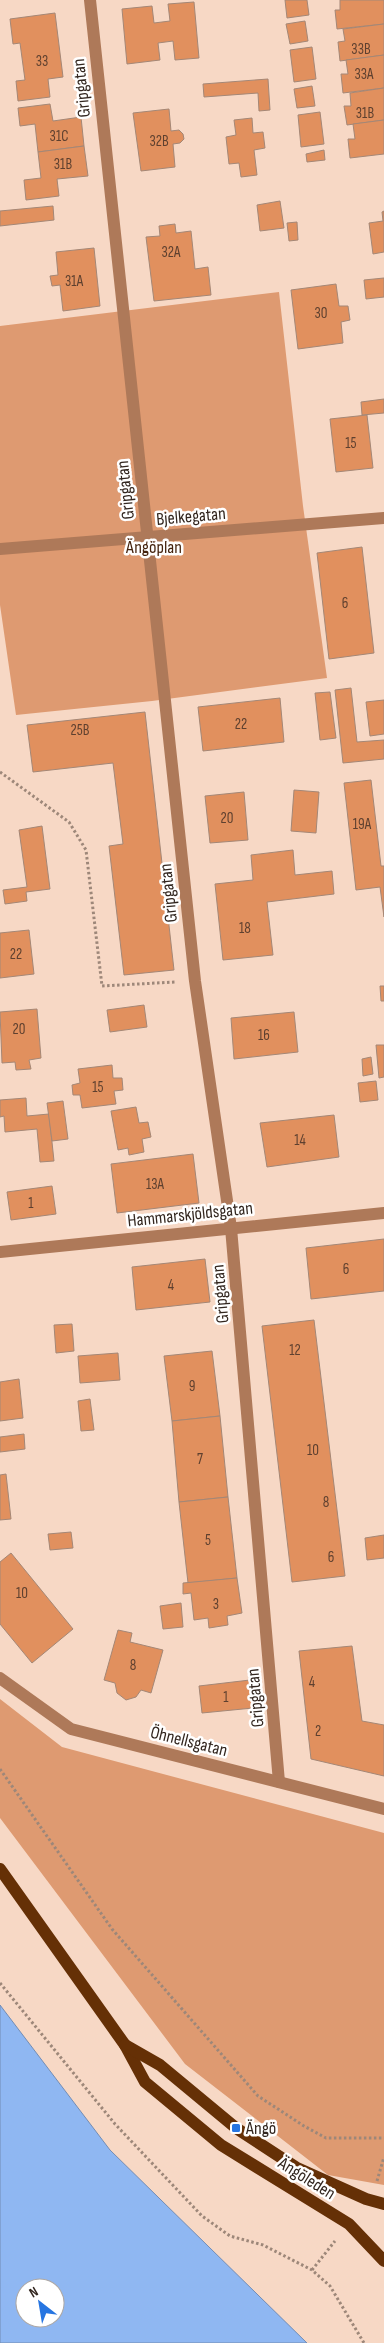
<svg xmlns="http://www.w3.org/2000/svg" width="384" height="2343" font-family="'Sofia Sans Condensed',sans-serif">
<rect width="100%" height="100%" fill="#f7d8c5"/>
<g fill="#de9a71">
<path d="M279,292L303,506L327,678L152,701L16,715L0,605V326Z"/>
<path d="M0,1699L62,1747L384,1833V2185L328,2175L185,2064L0,1818Z"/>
</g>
<path fill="#8fb7f2" stroke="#738cb3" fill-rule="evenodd" d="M0,2005L110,2150L307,2343H0ZM25,2288H55V2318H25Z"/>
<g fill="#e1905e" stroke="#a48776">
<path d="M285,0H307L309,15L287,18Z"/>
<path d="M340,0H384V24L337,29L335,10H340Z"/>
<path d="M194,2L199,58L175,60L173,41L158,43L160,60L127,64L122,9L152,6L154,23L170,21L168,4Z"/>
<path d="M55,13L63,77L48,79L50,97L18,101L16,81L25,80L20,43L13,44L10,19Z"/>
<path d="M305,21L308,41L290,44L286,24Z"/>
<path d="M384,24V55L340,61L338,42L345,41L343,29Z"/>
<path d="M312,47L316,79L294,82L290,50Z"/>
<path d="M384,55V88L343,93L341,74H348L346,60Z"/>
<path d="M268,79L270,110L259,111L258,93L204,97L203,84Z"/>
<path d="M312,86L315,106L297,108L294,89Z"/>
<path d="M384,88V120L347,125L344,106H351L350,93Z"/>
<path d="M50,104L53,121L81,117L84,146L38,152L35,124L20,126L18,108Z"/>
<path d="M169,109L171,131L179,130L183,134L184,139L180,143L173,144L175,167L141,171L133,113Z"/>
<path d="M320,112L324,144L301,147L298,115Z"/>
<path d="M252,118L253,133L263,132L265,148L254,150L257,175L241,177L239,163L229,164L226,137L236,135L234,120Z"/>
<path d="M384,120V154L350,158L348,139H355L353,124Z"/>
<path d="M84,146L88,176L57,179L59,196L26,200L24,180L41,178L38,152Z"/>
<path d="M324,150L325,160L307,162L306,154Z"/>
<path d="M280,201L284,228L260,231L257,205Z"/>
<path d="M53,206L54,220L0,226V211Z"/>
<path d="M384,211V252L373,254L369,223L383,221L382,212Z"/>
<path d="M297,222L298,240L289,241L287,223Z"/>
<path d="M175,224L176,233L191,231L195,269L208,267L211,295L154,301L146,237L160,236L159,226Z"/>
<path d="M94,248L100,306L63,311L60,285L52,286L50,276L58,275L56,252Z"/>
<path d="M384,278V297L366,299L364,280Z"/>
<path d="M336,284L339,306H348L350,320L341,322L343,343L298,349L291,290Z"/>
<path d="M384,399V413L362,415L361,402Z"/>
<path d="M367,415L373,468L336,472L330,419Z"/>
<path d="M362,547L374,653L329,659L317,553Z"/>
<path d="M351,688L357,742L384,740V759L343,763L335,690Z"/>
<path d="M330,692L336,738L320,740L315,693Z"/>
<path d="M280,698L284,742L203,751L198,707Z"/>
<path d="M384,700V734L370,736L366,702Z"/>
<path d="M145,712L174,970L124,975L109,846L123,844L113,763L33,772L27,725Z"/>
<path d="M371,780L381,866H384V917L380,887L356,890L344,783Z"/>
<path d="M294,790L319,792L316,833L291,831Z"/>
<path d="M244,792L248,840L210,843L205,796Z"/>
<path d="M42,826L50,889L26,892L27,901L5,904L3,890L27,887L19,830Z"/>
<path d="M293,850L295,875L332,871L334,894L267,902L273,955L223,960L215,884L253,880L251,855Z"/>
<path d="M29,930L34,974L0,978V933Z"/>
<path d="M380,986H384V1001H381Z"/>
<path d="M144,1005L147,1027L110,1032L107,1010Z"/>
<path d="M37,1009L41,1058L29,1060L31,1069L16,1070L15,1062L2,1063L0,1012Z"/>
<path d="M294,1012L298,1052L234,1059L231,1018Z"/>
<path d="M376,1045H384V1077L379,1078Z"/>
<path d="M371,1057L373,1074L363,1076L362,1059Z"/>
<path d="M112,1065L113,1078H122L123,1090L114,1091L116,1104L82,1108L80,1095H73L72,1085L80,1083L78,1069Z"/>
<path d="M376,1081L378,1100L360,1102L358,1083Z"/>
<path d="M26,1098L27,1116L49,1114L54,1161L40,1162L37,1129L5,1132L4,1116L0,1117V1100Z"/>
<path d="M63,1101L68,1139L52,1141L47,1103Z"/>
<path d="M136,1107L139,1123L148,1122L151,1137L142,1139L144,1152L129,1155L128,1148L118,1150L111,1111Z"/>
<path d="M334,1115L339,1157L267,1167L260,1123Z"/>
<path d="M193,1154L199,1203L117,1213L111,1164Z"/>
<path d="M52,1186L56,1214L11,1220L7,1192Z"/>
<path d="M384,1239V1291L311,1299L306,1248Z"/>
<path d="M205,1259L210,1302L136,1310L132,1267Z"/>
<path d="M314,1320L345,1576L292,1582L262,1326Z"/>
<path d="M72,1324L74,1351L56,1353L54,1325Z"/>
<path d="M212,1351L220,1416L172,1421L164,1356Z"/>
<path d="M118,1353L120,1380L80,1383L78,1356Z"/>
<path d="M19,1379L23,1418L0,1421V1382Z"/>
<path d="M90,1399L94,1430L81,1431L78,1401Z"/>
<path d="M220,1416L228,1497L179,1502L172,1421Z"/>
<path d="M24,1434L25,1449L0,1452V1437Z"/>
<path d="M6,1474L11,1519L0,1520V1475Z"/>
<path d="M228,1497L237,1578L188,1583L179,1502Z"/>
<path d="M71,1532L73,1548L50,1550L48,1534Z"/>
<path d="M384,1535V1558L367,1560L365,1538Z"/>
<path d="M11,1553L73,1629L32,1663L0,1624V1562Z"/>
<path d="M237,1578L242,1613L227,1616L228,1625L209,1628L208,1618L194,1620L191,1593L183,1594V1583Z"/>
<path d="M181,1603L183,1627L163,1629L160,1606Z"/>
<path d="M118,1630L132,1633L130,1642L163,1650L151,1693L141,1690L136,1697L126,1700L117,1693L115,1683L104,1680Z"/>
<path d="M352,1646L362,1721L384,1725V1776L311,1759L299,1651Z"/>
<path d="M250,1680L253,1708L202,1713L199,1686Z"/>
</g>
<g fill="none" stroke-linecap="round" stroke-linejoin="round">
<g stroke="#9d8779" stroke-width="3" stroke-dasharray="2.5 2.5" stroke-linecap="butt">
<path d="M0,772L69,822L86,850L102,986L175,982"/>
<path d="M0,1769L112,1929L258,2096L304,2126L326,2138H384"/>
<path d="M0,1983L115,2124L202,2216L230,2236L263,2245L312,2270L330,2286L364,2343"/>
<path d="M377,2181L384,2157"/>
<path d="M312,2270L335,2241"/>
</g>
<g stroke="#ae7959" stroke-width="12">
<path d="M90,0L195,981L231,1228L279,1782"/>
<path d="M0,549L384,518"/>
<path d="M0,1252L384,1213"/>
<path d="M0,1678L71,1729L384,1809"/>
</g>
<g stroke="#653006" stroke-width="12">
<path d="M0,1869L125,2045L145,2082L221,2145L349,2224L384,2261"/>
<path d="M125,2045L160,2065L236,2128L297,2168L366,2199L384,2204"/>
</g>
</g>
<rect fill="#2675e1" stroke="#fff" stroke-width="2" x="231" y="2123" width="10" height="10" rx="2.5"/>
<g text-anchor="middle" stroke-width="5" stroke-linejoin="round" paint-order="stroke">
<g font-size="15" fill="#5e402f">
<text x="361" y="54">33B</text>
<text x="42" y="66">33</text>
<text x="364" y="79">33A</text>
<text x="365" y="118">31B</text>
<text x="59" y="141">31C</text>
<text x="159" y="146">32B</text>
<text x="63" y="169">31B</text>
<text x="171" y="257">32A</text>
<text x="74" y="286">31A</text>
<text x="321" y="318">30</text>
<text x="351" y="448">15</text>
<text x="345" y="608">6</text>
<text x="241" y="729">22</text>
<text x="80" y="735">25B</text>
<text x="227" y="823">20</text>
<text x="362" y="829">19A</text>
<text x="245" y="933">18</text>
<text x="16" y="959">22</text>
<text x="19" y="1034">20</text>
<text x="264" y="1040">16</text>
<text x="98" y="1092">15</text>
<text x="300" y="1145">14</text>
<text x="155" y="1189">13A</text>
<text x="31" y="1208">1</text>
<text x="346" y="1274">6</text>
<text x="171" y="1290">4</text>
<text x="295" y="1355">12</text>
<text x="192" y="1391">9</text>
<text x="313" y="1455">10</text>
<text x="200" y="1464">7</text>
<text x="326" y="1507">8</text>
<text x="208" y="1545">5</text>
<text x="331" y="1562">6</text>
<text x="22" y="1598">10</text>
<text x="216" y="1609">3</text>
<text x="133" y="1670">8</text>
<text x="312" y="1687">4</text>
<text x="226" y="1702">1</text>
<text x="318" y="1736">2</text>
</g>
<g font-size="18" fill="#32261f" stroke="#fff">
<text transform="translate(81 88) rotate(-96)" y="6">Gripgatan</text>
<text transform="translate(125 490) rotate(-96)" y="6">Gripgatan</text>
<text transform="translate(191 516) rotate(-5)" y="6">Bjelkegatan</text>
<text transform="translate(168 893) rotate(-96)" y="6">Gripgatan</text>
<text transform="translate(190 1214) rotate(-6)" y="6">Hammarskjöldsgatan</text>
<text transform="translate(220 1294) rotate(-95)" y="6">Gripgatan</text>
<text transform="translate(255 1698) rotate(-95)" y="6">Gripgatan</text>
<text transform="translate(189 1741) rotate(14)" y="6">Öhnellsgatan</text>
<text transform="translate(307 2178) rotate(32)" y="6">Ängöleden</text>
</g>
<g font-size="18" fill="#44230e" stroke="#fff">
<text x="154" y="553">Ängöplan</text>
</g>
<g font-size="18" fill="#32261f" stroke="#fff" text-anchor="start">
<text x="246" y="2134">Ängö</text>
</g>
</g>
<g transform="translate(40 2303) rotate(329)"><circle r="24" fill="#ffffff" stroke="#ada8a5"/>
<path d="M0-4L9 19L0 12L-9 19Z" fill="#2675e1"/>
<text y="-8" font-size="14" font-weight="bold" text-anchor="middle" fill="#32261f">N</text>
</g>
</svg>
